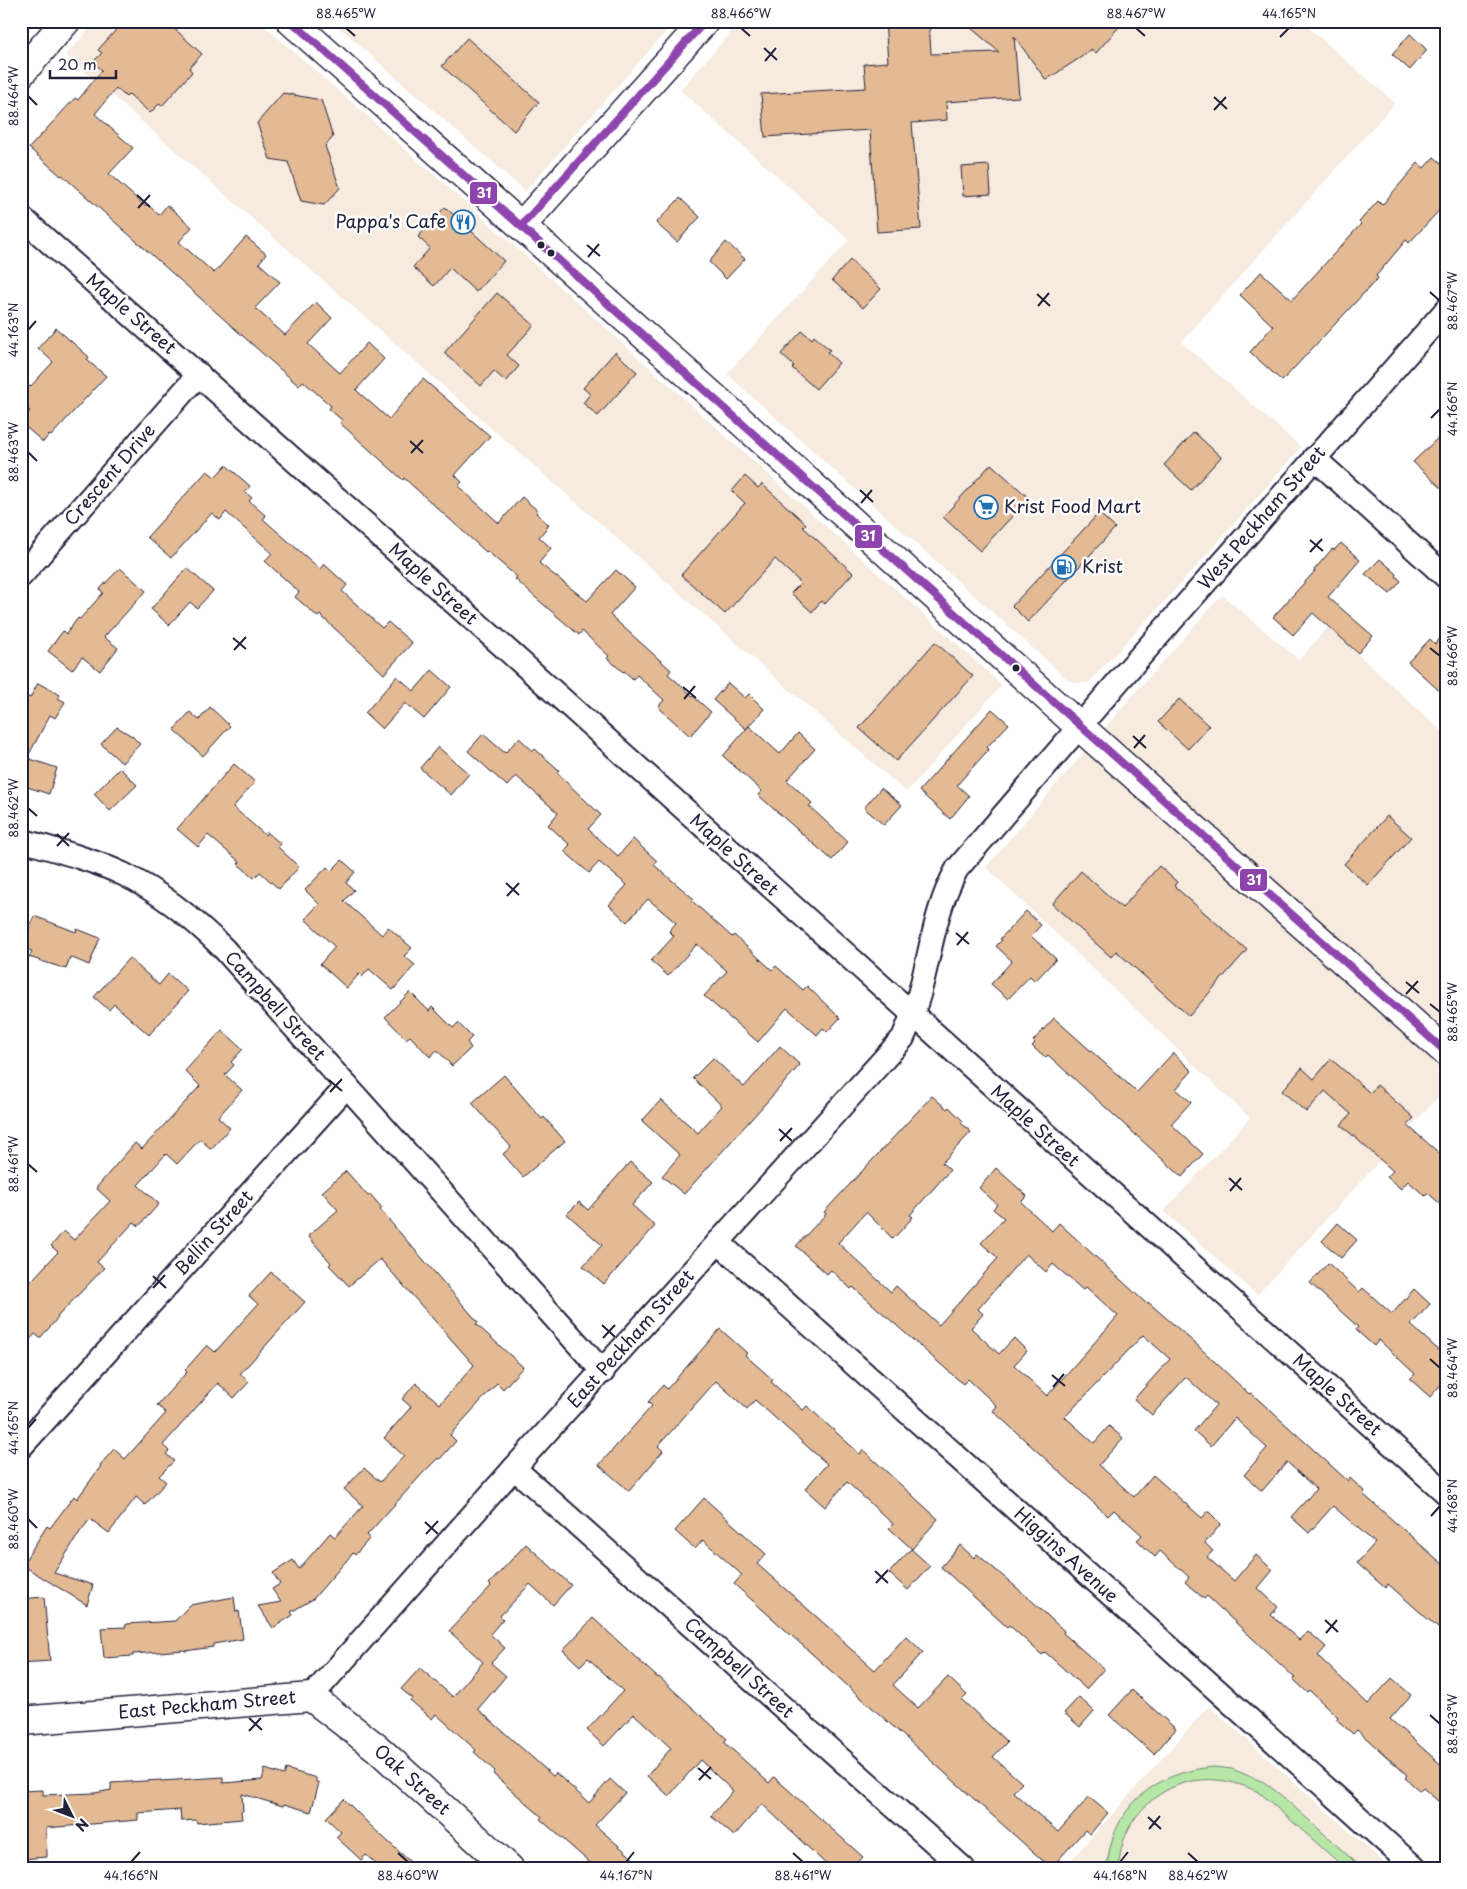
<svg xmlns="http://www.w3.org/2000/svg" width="1467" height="1889" font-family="'Playpen Sans',sans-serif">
<rect width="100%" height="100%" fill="#fff"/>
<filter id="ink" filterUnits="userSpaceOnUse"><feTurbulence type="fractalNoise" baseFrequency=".02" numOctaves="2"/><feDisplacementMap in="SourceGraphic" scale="10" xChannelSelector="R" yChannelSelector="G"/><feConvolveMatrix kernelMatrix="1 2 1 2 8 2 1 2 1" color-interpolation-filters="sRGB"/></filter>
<g filter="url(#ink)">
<g fill="#f7eadf">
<path d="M96,21H259L510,242L1002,685L906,792L66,55Z"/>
<path d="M332,21H675L525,191Z"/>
<path d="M741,21H1301L1395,103L1181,342L1301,447L1194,569L1088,683H1076L1067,679L727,374L849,240L680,90Z"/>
<path d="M1222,595L1299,660L1328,627L1446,735V1088L1257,1295L1164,1211L1250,1118L986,867L1128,701Z"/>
<path d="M1209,1706L1390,1868H1064Z"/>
</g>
<path fill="#b7e7a7" stroke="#6c8471" d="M1214,1767L1232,1769L1264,1782L1282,1796L1362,1868H1345L1260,1793C1216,1770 1167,1776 1136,1817C1125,1832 1119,1850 1119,1868H1107C1111,1807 1156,1771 1214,1767Z"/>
<g fill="#e4ba94" stroke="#22223b" fill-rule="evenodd">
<path d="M124,21H166L202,54L189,68L192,72L162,106L159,104L150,113L129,94L126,97L116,88L95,114L133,148L109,174L145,206L147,204L159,215L167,205L192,227L179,242L214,273L246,237L266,254L259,263L280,282L255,308L285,335L316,302L332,318L308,344L340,373L367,343L384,359L356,390L389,419L423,379L490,436L455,475L462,482L458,486L499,523L522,497L538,511L536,513L549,525L539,537L551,548L539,563L587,601L616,570L635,587L610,615L671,670L668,674L711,712L690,736L658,707L664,700L637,675L633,679L624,671L623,672L607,658L609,656L582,631L579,635L536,598L515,579L517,577L487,551L486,552L404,478L403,480L340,423L342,420L329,409L331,406L303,381L299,386L62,175L61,176L29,148L75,98L78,100L102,70L93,62L102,53L98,50Z"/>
<path d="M885,21H929L931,54L999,52L963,21H1124L1096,53L1092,50L1046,80L1014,36L1019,97L946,102L947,120L912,123L921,229L877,232L870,130L765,137L761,94L866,88L864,64L888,62Z"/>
<path d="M1410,34L1427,50L1410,70L1392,54Z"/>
<path d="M467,38L539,102L514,131L442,66Z"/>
<path d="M283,93L321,100L333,137L325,146L340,188L324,205L301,201L288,162L270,159L257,123Z"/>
<path d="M1434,157L1446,167V203L1409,243L1406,240L1376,276L1378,278L1282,381L1250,352L1273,326L1240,295L1261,272L1292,300L1361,224L1359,222L1378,201L1382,205L1418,163L1424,168Z"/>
<path d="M989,165L991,194L963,196L961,167Z"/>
<path d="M680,198L700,217L677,242L656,223Z"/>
<path d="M445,207L504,261L476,292L450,268L434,286L413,267L430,248L418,237Z"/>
<path d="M726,242L745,259L726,279L709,262Z"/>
<path d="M850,260L881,289L863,308L832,280Z"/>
<path d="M497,293L534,325L507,355L519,366L506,382L494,371L481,386L444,353Z"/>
<path d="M56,328L89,357L87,360L106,376L51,436L49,435L43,442L21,423L30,411L21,404V379L30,387L53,362L38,348Z"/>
<path d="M802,331L812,339L814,336L830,350L827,352L839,363L816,389L792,368L794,366L781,354Z"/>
<path d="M615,352L637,372L598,416L583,403L590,394L583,388Z"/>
<path d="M1446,430V492L1413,462Z"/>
<path d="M1194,432L1221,457L1191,490L1164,465Z"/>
<path d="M991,464L1029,498L980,551L943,517Z"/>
<path d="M226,465L250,486L245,492L252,498L249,501L266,516L263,519L320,569L324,564L347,585L342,591L382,628L388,622L412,643L384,674L320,615L318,617L295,597L299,592L265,561L272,553L226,512L220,520L212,513L171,558L147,537L207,471L215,477Z"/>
<path d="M745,476L758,488L762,484L806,524L803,527L853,573L825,604L821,601L812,612L791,593L801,583L775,559L725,614L681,575L745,503L732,491Z"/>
<path d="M1099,513L1115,528L1028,622L1012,606Z"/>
<path d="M1341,543L1360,560L1328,597L1373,636L1358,653L1313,613L1293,635L1273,617L1315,571L1314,570L1332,549L1334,550Z"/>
<path d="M1380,559L1397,574L1396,576L1401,581L1390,594L1365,574Z"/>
<path d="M120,568L146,591L104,637L118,648L100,671L82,657L72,670L48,651L63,631L66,634L78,618L80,619L103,593L100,589Z"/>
<path d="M187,568L213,591L197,608L190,602L169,625L151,609Z"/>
<path d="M1446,632V697L1408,662L1430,639L1435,644Z"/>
<path d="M935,642L973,676L896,761L859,728Z"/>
<path d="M432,670L451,687L424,719L405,703L382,729L365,713L397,676L414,691Z"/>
<path d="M38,683L60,695L58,698L65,702L55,718L50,715L27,758L57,768L49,794L21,785V693L30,698Z"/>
<path d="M728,683L745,698L749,694L764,709L746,729L713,700Z"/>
<path d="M1179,699L1209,726L1188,749L1158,722Z"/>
<path d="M210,707L230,726L203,756L174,730L190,712L199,720Z"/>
<path d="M992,709L1009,724L987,747L989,749L957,785L969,796L950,819L919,791Z"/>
<path d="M749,726L780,754L798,733L815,749L787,780L812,803L809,806L848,842L832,860L758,795L762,791L723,756Z"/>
<path d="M117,727L132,736L140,744L122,763L101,744Z"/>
<path d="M483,734L505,753L519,738L533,751L535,749L559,770L557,772L565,781L601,815L588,829L618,856L633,839L657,861L654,865L694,899L692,901L732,937L734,935L772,970L776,966L803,990L807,986L840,1018L827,1032L823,1028L817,1035L787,1008L758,1042L704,996L727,971L697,944L668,976L651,961L674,936L669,931L676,923L648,899L627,922L609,905L627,885L599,862L589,873L564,851L570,845L548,825L558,813L516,776L507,786L468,751Z"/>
<path d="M438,747L469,774L451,795L420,768Z"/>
<path d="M234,764L255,782L233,807L265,835L267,832L281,844L278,847L299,867L279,889L260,872L254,878L238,864L240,862L208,835L198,847L177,829Z"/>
<path d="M120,768L137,785L110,811L94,794Z"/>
<path d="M881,788L902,805L884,825L864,808Z"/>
<path d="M1387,816L1411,837L1368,885L1344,864Z"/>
<path d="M342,860L355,872L346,883L354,890L344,901L382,935L388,927L412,948L404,956L415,965L393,990L369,969L362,977L359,974L347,988L320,964L335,947L305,919L319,904L305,890L327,867L331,871Z"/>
<path d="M1159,866L1177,882L1174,886L1247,950L1189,1016L1116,951L1111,957L1052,904L1081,871L1122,908Z"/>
<path d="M1026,911L1041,925L1031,936L1056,959L1035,981L1030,976L1008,999L991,984L1012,961L996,946L1002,940L1000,939Z"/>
<path d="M34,916L76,932L77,929L100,938L89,965L70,957L66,969L29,957L32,951L22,947Z"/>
<path d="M129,958L159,985L168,974L188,991L149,1035L114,1004L109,1010L94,997Z"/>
<path d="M410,992L429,1011L432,1007L453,1028L458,1023L472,1037L467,1042L471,1048L452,1066L437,1050L430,1057L410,1036L406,1039L385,1017Z"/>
<path d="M1054,1018L1137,1092L1173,1053L1192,1071L1176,1089L1191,1102L1171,1124L1203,1154L1182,1177L1048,1055L1045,1058L1032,1046L1035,1043L1033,1041Z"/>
<path d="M222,1030L243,1049L231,1062L234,1065L225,1075L242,1090L218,1117L230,1128L211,1149L200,1139L177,1164L166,1154L138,1185L159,1204L139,1226L134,1222L97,1262L104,1268L57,1317L58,1318L40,1338L35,1334L21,1349V1292L58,1252L51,1246L64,1231L74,1240L110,1201L96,1188L135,1143L142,1149L200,1086L185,1071Z"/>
<path d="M780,1046L800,1065L684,1194L662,1176L680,1155L642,1121L661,1100L698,1133L722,1106L693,1078L713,1058L744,1087Z"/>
<path d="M1331,1059L1370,1093L1377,1085L1414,1118L1407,1125L1446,1159V1209L1428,1193L1425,1196L1408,1181L1401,1189L1387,1177L1393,1171L1341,1125L1351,1114L1325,1091L1306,1112L1282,1091L1302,1068L1314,1079Z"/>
<path d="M504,1075L542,1119L544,1117L565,1141L523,1177L503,1154L511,1147L472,1103Z"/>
<path d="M932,1096L947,1109L949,1107L963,1121L961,1123L971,1132L942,1163L950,1170L910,1215L913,1217L893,1239L866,1212L838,1243L891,1292L896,1286L939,1325L998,1258L981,1243L1004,1218L993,1209L997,1204L979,1188L996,1168L1027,1196L1021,1202L1052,1231L1059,1223L1147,1304L1148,1302L1197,1345L1249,1394L1251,1393L1348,1481L1350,1478L1365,1492L1363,1494L1446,1567V1635L1388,1584L1385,1588L1357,1563L1375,1543L1333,1506L1309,1533L1291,1517L1316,1489L1287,1462L1262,1491L1244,1475L1267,1448L1235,1418L1211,1446L1194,1431L1216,1405L1186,1377L1152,1415L1134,1399L1170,1359L1143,1335L1065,1417L1094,1443L1109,1426L1123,1438L1099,1465L1134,1497L1153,1475L1202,1518L1208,1511L1221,1524L1205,1543L1213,1551L1207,1557L1234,1581L1256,1555L1273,1570L1258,1588L1278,1607L1271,1615L1299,1640L1308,1631L1326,1647L1318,1656L1368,1704L1392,1678L1411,1695L1390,1719L1446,1769V1808L1423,1788L1420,1791L1405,1778L1407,1775L1357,1730L1353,1734L1336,1719L1338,1717L1310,1691L1308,1693L1293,1679L1295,1678L1207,1596L1204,1599L1185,1582L1189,1577L1160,1551L1155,1557L1137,1540L1142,1535L1114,1510L1108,1516L993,1411L997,1406L968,1379L963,1384L853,1287L851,1289L831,1270L827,1274L796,1246L826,1214L824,1212ZM1026,1254L1046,1272L1053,1264L1083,1290L1086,1287L1118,1316L1047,1396L1014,1365L1027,1351L1014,1338L999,1354L971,1328L983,1314L978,1309Z"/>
<path d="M630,1162L653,1182L632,1205L655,1226L604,1284L583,1266L602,1245L567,1214L579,1202L588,1210Z"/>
<path d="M346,1171L368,1196L370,1194L382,1208L380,1210L478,1322L476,1324L523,1367L503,1389L497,1383L450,1435L456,1441L439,1460L438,1458L423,1473L367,1535L370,1538L355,1555L353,1553L313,1599L291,1612L293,1615L273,1628L258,1606L281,1602L272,1589L280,1584L273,1573L293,1560L299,1569L330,1533L335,1537L363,1506L344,1489L364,1468L380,1482L404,1456L384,1438L411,1407L402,1399L416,1383L440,1404L474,1365L380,1259L349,1286L329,1265L331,1263L308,1236L338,1210L322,1192Z"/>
<path d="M1338,1223L1357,1240L1341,1258L1322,1241Z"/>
<path d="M1328,1263L1359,1292L1363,1288L1392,1314L1414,1289L1430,1304L1411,1325L1446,1357V1379L1430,1397L1410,1379L1415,1374L1379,1340L1374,1346L1356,1330L1358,1327L1310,1283Z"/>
<path d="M271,1272L305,1302L240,1374L249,1382L234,1398L218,1383L163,1445L169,1451L166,1454L174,1461L159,1476L166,1482L145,1505L136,1497L109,1533L90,1519L80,1532L54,1573L93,1585L87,1605L22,1565L47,1526L50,1528L74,1496L77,1499L101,1466L100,1465L114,1449L125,1459L166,1413L157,1405L187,1372L185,1370L207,1345L215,1352L258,1304L249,1296Z"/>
<path d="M720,1329L747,1353L745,1355L773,1380L771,1382L803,1410L807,1406L860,1454L863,1450L938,1519L912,1549L889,1528L893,1524L847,1482L825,1507L805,1489L827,1464L755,1400L747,1409L716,1381L658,1446L663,1451L629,1491L599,1465L652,1406L648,1402L663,1385L667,1389Z"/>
<path d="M704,1498L766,1554L757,1564L845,1642L844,1643L875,1670L906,1636L923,1652L893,1685L918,1708L948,1677L967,1695L962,1700L1007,1742L993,1757L1022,1783L1013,1792L1058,1832L1089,1797L1108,1813L1090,1834L1085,1830L1051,1868L734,1584L742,1575L703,1540L695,1549L675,1531Z"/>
<path d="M526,1544L571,1585L553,1605L530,1584L500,1616L503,1619L490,1634L505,1648L491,1663L506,1676L478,1709L553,1776L556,1773L589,1803L610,1779L625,1793L595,1825L644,1868H596L540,1819L542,1817L493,1774L495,1771L474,1752L476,1750L436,1714L432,1719L410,1700L412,1698L401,1689L420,1668L453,1697L483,1662L449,1631L491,1586L489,1584Z"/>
<path d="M960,1545L974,1558L977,1554L1030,1599L1064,1631L1063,1633L1104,1669L1086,1689L1045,1652L1042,1655L1009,1625L1007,1627L941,1567Z"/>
<path d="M911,1549L930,1566L908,1590L889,1573Z"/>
<path d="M44,1597L50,1661L21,1663V1599Z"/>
<path d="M234,1597L236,1612L239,1611L243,1639L213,1644V1647L185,1651L184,1650L133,1654V1656L104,1658L101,1628L126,1627V1624L175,1621L190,1605Z"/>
<path d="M593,1618L658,1678L659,1677L727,1739L724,1742L769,1783L774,1777L863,1857L853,1868H830L762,1804L734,1836L711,1816L733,1791L700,1760L669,1796L647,1776L671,1748L634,1714L604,1746L587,1730L623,1691L588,1658L580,1666L563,1650Z"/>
<path d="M1132,1690L1176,1729L1154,1754L1109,1715Z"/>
<path d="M1079,1697L1094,1711L1080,1727L1064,1713Z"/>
<path d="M265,1769L284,1775L286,1769L316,1778V1782L319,1783L311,1812L284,1804L283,1806L242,1794L243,1811H241L242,1819L197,1823L196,1820L181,1821L180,1810L138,1813V1820L46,1828L47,1857L21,1859V1791L43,1790V1795L95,1793L111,1790V1783L161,1780V1781L223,1777V1783L262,1780Z"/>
<path d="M344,1799L372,1827L417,1868H381L366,1855L361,1860L336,1837L341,1832L326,1818Z"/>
</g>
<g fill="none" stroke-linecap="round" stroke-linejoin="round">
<g stroke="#22223b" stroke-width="26">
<g id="street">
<path d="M21,217C499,639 970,1068 1446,1493"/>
<path d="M1314,458L1446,577"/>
<path d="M21,576L199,374"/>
<path d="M21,840C55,850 91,859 123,874C162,893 194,919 224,949L603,1372"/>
<path d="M718,1242L1415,1868"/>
<path d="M21,1447L347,1086"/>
<path d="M514,1468L963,1868"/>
<path d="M311,1697L514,1468L903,1038C910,1021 917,1005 921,987C932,945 936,907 957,869L1122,677L1446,310"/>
</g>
</g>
<g stroke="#22223b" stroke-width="31">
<g id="secondary">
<path d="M291,21L734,415L1080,727L1446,1052"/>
<path d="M21,73L66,21"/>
<path d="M522,225L705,21"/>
<path d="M21,1721L311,1697L377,1748L509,1868"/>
</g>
</g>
<use href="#street" stroke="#fff" stroke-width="22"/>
<use href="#secondary" stroke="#fff" stroke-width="28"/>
<g stroke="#fff" stroke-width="11">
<g id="bus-1">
<path d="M291,21L1446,1052"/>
<path d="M522,225L705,21"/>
</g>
</g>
<use href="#bus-1" stroke="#8e44ad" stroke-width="8"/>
</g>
</g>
<path fill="none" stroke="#22223b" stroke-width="2" d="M346,28L355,36M741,28L750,36M1136,28L1145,36M1280,37L1289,28M764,48L777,60M765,61L776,48M28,96L37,105M1214,97L1227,109M1214,110L1226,97M137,195L150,207M138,208L150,195M587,245L600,256M588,257L599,244M1430,292L1440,301M1037,294L1050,306M1038,306L1049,293M28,330L36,321M1431,418L1440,409M410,441L423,453M28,452L37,461M411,453L423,440M860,490L873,502M861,503L872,490M1310,540L1323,551M1310,552L1322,539M233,638L246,649M1430,648L1440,656M234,650L246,637M683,687L696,698M684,699L695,686M1133,736L1146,748M1134,748L1145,735M28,808L37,816M57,834L69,846M57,846L69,833M506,883L519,895M507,896L519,883M956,933L969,944M957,945L968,932M1406,982L1419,993M1406,994L1418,981M1430,1004L1440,1012M329,1080L342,1091M330,1092L342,1079M779,1129L792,1141M780,1141L792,1128M28,1164L37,1172M1229,1178L1242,1190M1230,1191L1241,1178M153,1276L166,1288M153,1288L165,1275M602,1325L615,1337M603,1338L615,1325M1430,1359L1440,1368M1052,1375L1065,1386M1053,1387L1064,1374M28,1428L36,1419M1431,1516L1440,1506M28,1519L37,1528M425,1522L438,1534M426,1534L438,1521M875,1571L888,1583M876,1583L888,1570M1325,1620L1338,1632M1326,1633L1337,1620M1430,1715L1440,1724M249,1718L262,1730M249,1731L261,1718M698,1768L711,1779M699,1780L711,1767M1148,1817L1161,1829M1149,1829L1160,1816M398,1853L408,1862M793,1853L803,1862M1188,1853L1198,1862M131,1862L140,1852M626,1862L634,1852M1120,1862L1128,1852"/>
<defs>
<g id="restaurant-ring" transform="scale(1.25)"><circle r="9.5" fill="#fff" stroke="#1f6fb2" stroke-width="1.5"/><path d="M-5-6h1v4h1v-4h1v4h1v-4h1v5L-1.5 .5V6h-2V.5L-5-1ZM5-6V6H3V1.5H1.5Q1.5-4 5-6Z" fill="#1f6fb2"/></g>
<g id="supermarket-ring" transform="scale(1.25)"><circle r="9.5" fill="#fff" stroke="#1f6fb2" stroke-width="1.5"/><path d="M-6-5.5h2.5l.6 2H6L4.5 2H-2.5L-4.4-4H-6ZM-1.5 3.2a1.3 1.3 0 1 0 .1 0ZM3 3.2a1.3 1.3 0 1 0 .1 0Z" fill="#1f6fb2"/></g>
<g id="fuel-ring" transform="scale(1.25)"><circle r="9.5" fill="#fff" stroke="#1f6fb2" stroke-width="1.5"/><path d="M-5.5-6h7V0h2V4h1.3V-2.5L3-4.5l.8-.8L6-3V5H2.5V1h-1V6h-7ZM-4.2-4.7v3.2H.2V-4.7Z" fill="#1f6fb2"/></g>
</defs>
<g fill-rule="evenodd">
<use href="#restaurant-ring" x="463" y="222"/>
<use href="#supermarket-ring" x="986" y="507"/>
<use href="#fuel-ring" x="1064" y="567"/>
</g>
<g fill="#22223b" stroke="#fff" stroke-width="2">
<circle cx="541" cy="245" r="4.5"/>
<circle cx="551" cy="253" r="4.5"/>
<circle cx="1016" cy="668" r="4.5"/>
</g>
<g text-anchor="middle" stroke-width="5" stroke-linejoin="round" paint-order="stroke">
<g font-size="18" fill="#22223b" stroke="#fff" text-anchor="start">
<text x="446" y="228" text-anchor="end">Pappa's Cafe</text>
<text x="1004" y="513">Krist Food Mart</text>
<text x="1082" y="573">Krist</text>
</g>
<g font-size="18" fill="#22223b" stroke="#fff">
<text transform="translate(131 314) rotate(41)" y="6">Maple Street</text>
<text transform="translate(110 475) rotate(-49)" y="6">Crescent Drive</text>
<text transform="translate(1262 518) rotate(-49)" y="6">West Peckham Street</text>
<text transform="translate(433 584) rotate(42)" y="6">Maple Street</text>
<text transform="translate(734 855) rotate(42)" y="6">Maple Street</text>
<text transform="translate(275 1006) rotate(48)" y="6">Campbell Street</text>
<text transform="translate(1035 1126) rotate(42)" y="6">Maple Street</text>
<text transform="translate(214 1233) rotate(-48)" y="6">Bellin Street</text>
<text transform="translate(631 1339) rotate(-48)" y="6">East Peckham Street</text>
<text transform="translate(1337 1395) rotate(42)" y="6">Maple Street</text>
<text transform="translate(1066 1555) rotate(42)" y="6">Higgins Avenue</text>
<text transform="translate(739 1668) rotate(42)" y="6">Campbell Street</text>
<text transform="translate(207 1705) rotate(-5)" y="6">East Peckham Street</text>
<text transform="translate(412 1780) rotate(42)" y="6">Oak Street</text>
</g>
</g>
<g stroke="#fff" stroke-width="2">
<rect x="469" y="181" width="29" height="24" rx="5" fill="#8e44ad"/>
<rect x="854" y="524" width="29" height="25" rx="5" fill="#8e44ad"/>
<rect x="1239" y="868" width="29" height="24" rx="5" fill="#8e44ad"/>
</g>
<g font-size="14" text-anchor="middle" font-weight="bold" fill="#fff">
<text x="484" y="198">31</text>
<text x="868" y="541">31</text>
<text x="1254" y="885">31</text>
</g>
<rect width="1467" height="1889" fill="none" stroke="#fff" stroke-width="55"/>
<g transform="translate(72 1816) rotate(132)" stroke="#ffffff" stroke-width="4" paint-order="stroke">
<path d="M0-4L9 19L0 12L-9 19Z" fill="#22223b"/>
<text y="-8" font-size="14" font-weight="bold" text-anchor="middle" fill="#22223b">N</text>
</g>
<path d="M50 70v8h66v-8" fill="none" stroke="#22223b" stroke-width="2.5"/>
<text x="58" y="70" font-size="15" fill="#22223b" stroke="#ffffff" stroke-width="4" paint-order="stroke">20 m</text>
<rect x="28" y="28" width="1412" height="1834" fill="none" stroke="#22223b" stroke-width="2"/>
<g font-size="12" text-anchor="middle" fill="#22223b">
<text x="346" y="18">88.465°W</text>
<text x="741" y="18">88.466°W</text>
<text x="1136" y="18">88.467°W</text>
<text x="1289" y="18">44.165°N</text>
<text transform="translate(14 96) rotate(-90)" y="4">88.464°W</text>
<text transform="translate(1453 301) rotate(-90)" y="4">88.467°W</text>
<text transform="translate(14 330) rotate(-90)" y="4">44.163°N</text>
<text transform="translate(1453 409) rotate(-90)" y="4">44.166°N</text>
<text transform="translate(14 452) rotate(-90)" y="4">88.463°W</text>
<text transform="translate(1453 656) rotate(-90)" y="4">88.466°W</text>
<text transform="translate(14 808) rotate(-90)" y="4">88.462°W</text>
<text transform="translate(1453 1012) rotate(-90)" y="4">88.465°W</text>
<text transform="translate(14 1164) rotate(-90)" y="4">88.461°W</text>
<text transform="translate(1453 1368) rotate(-90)" y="4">88.464°W</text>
<text transform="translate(14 1428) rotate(-90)" y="4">44.165°N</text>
<text transform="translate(1453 1506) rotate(-90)" y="4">44.168°N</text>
<text transform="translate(14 1519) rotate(-90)" y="4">88.460°W</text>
<text transform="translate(1453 1724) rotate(-90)" y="4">88.463°W</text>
<text x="131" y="1880">44.166°N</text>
<text x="408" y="1880">88.460°W</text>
<text x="626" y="1880">44.167°N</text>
<text x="803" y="1880">88.461°W</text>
<text x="1120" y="1880">44.168°N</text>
<text x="1198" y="1880">88.462°W</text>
</g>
</svg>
